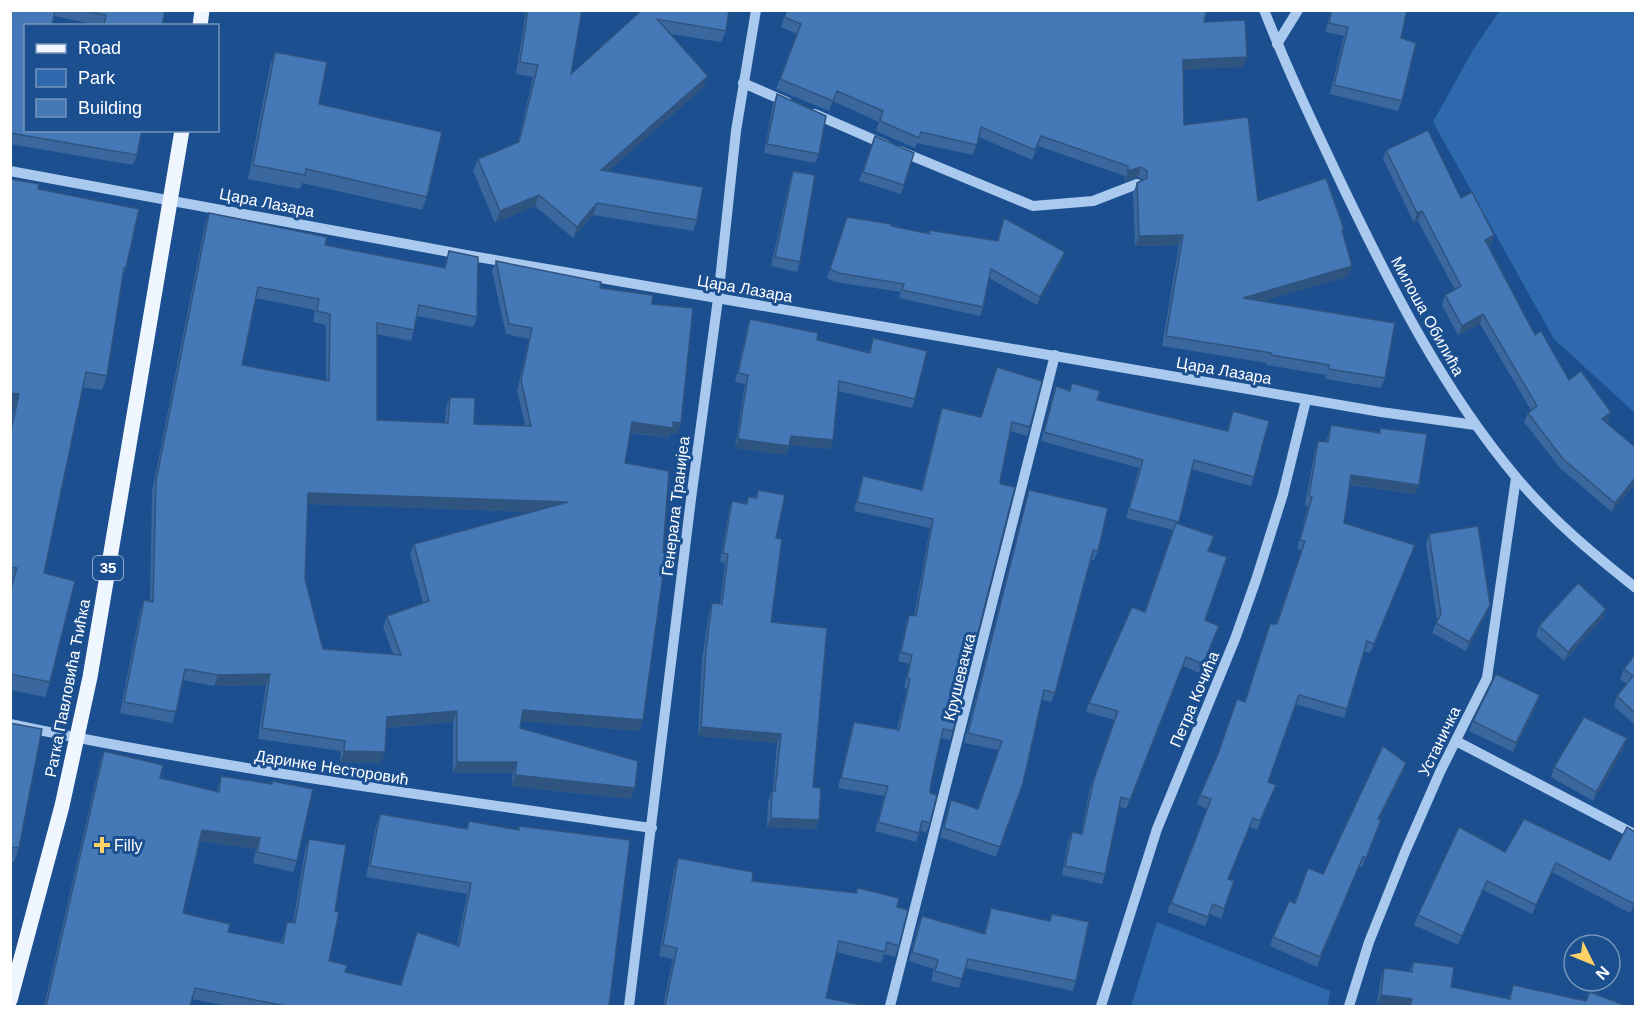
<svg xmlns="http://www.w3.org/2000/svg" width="1646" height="1017" font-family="Helvetica,sans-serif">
<rect width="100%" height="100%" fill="#1b4f8f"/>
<g fill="#2e69ad">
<path d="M1500,10L1635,11V413L1554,339L1433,122L1473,50Z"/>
<path d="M1157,922L1330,991L1328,1006H1131Z"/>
</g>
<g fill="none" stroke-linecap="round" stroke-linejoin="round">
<g stroke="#a9c9ee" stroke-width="10">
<path d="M1264,10C1288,71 1316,130 1344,189C1392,289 1444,391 1516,477C1551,519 1593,554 1636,588"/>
<path d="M1277,44L1298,10"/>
<path d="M743,83L787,102"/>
<path d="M815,114L886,145"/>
<path d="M900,151L1033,206L1093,201L1137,184"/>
<path d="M10,171L466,255L1381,412L1475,425"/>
<path d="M10,724C223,769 437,797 652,828"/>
<path d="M1456,741L1636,835"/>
<path d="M629,1006L691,499L718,299L736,131L756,10"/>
<path d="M890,1006L1055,355"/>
<path d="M1101,1006L1157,829L1235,639L1257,577L1283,494L1306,400"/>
<path d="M1349,1006L1369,942L1405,852L1440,772L1487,678L1516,478"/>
</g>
<g stroke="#f0f6ff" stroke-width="15">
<path d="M200,26L202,10"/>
<path d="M10,1000L62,806L90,677L182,130"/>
</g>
</g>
<g fill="#3a679d" fill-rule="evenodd">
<path d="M10,10H165L162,26H101L54,16L26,130L137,155L133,165L10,144Z"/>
<path d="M526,10H582L571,74L642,10L726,31L721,42L670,34L703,88L608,171L697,220L693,231L593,215L573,238L535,206L495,223L473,171L478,159L518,142L533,77L516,74Z"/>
<path d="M787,10L1204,22L1247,57L1243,67L1183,69L1184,125L1258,201L1342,233L1349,276L1262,301L1385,378L1381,388L1325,379L1326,375L1267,365V363L1162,346L1179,245L1135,246L1133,193L1137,183L1143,180L1138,177L1125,181V176L1038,146L1032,160L979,137L973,155L917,143L915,148L876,131L879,122L833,101L829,111L776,89L797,34L781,27Z"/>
<path d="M1331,10H1407L1401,38L1402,101L1398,111L1330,94L1344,36L1325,32Z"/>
<path d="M275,52L319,104L427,197L422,210L302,183L300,189L248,179L270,66Z"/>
<path d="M777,94L819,154L815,163L764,153L773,104Z"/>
<path d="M875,136L904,185L901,194L859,181Z"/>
<path d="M1386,150L1461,198L1494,235L1491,245L1489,246L1535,335L1569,380L1611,412L1608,421L1606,423L1635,447L1612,512L1560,468L1524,422L1528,413L1531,410L1480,324L1458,335L1442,305L1445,295L1455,290L1418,221L1414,223L1383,159Z"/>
<path d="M793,171L800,262L797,272L771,266L790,180Z"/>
<path d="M10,179L38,189L126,268L122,280L107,376L102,390L82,387L44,573L50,682L45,697L10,690V586L11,582H10V425L14,409L10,408Z"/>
<path d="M209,213L325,245L444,268L449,251L477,317L473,327L417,316L414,330L411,341L377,334V420L445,422L446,408L450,397L474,424L525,425L517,391L529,339L506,334L492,271L496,261L600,288L652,304L677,434L671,433L669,438L630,433L625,463L643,720L639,731L521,721L520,728L631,799L511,786L513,773H453V722L386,728L381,763L340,762L341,751L258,739L266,685L214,686L182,680L176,712L172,723L120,713L140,611L144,600L150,602L152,492L205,224ZM255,298L315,310L313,322L326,325V381L242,365ZM308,504L532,512L414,544L410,554L423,603L387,616L383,627L393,654L323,649L305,579Z"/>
<path d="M1004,218L1065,252L1062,261L1037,305L989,278L983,307L980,316L899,298L901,292L835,282L827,278L844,226H891L926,234L928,230L997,241Z"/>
<path d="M750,319L817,340L869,352L873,338L915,399L912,408L838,391L830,449L790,445L786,455L735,448L745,384L735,382L747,328Z"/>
<path d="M994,376L1030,427L1027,436L1010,431L953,731L950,740L941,738L931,783L930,793V823L926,833L920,830L916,842L875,831L884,796L838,788L851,731L854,722L897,729L907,688H904L909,664L898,661L906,624L909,615L914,616L930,528L854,511L860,485L863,476L921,490L939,418L942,408L981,416Z"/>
<path d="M1056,386L1097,400L1227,431L1233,411L1254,477L1251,486L1191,469L1178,524L1208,551L1205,620L1215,635L1199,673L1183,666L1126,809L1119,806L1105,874L1102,884L1062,875L1068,841L1072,832L1081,834L1090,788L1115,720L1086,712L1089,703L1145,612L1173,530L1126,518L1139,468L1041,441L1053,395Z"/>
<path d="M1331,425L1379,432L1380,428L1415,494L1350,485L1344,523L1415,545L1370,653L1364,651L1344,718L1295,704L1268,782L1272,795L1257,830L1250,827L1228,879L1234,881L1221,919L1210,914L1205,926L1167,912L1207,809L1197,804L1200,795L1244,702L1276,624L1302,550L1297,549L1308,506L1305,505L1315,450L1318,441L1326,442Z"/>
<path d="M758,490L776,538L771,622L813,787L819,820L816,829L767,827L768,801L772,791H773L777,743L698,736L702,660L709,612L712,603L720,604L725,563L720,562L729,510L732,501L746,504L748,497L755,498Z"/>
<path d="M1029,490L1098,551L1094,560H1091L1055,693L1051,702L1042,700L1023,783L996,857L940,837L948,809L951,800L978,809L999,750L964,743L1026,500Z"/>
<path d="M1429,534L1487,614L1466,651L1432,633L1437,620L1426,544Z"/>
<path d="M1606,609L1603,618L1564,661L1536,636L1539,626Z"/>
<path d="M1635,654V725L1614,706L1617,696L1627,684L1620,679L1624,669Z"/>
<path d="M1537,705L1513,752L1469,731L1473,721Z"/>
<path d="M10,723L19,848L14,862H10Z"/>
<path d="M1624,748L1593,801L1551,777L1554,767Z"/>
<path d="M104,751L160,778L217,791L221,776L297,861L293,872L253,863L256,849L200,841L183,913L228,932L281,943L287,922L293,923L305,850L309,839L335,911L329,961L345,972L400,985L417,932L457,945L467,894L366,877L376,825L380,814L466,829L469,821L518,830L519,826L609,1006H227L192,999L190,1006H44L100,762Z"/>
<path d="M1406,763L1403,772L1379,819L1381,820L1362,867L1359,866L1317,967L1270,946L1273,937L1323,874Z"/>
<path d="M1524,819L1635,903L1630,913L1552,872L1532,914L1483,890L1458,945L1414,925L1418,915L1505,852Z"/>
<path d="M678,858L752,881L856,893L858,888L897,907L899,946L895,957L884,954L881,963L836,952L826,998L867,1006H663L673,959L659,956L674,869Z"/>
<path d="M991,908L1049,921L1052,914L1076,981L1073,991L965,968L959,988L931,981L934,969L909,961L918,925L922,916L984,933L988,918Z"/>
<path d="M1413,962L1451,987L1508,999L1513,985L1586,1001L1627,1006H1395L1377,1004L1381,977L1384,968L1409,972Z"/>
</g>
<g fill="#305480">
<path d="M1247,57L1243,67L1179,70L1183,60Z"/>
<path d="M708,76L703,88L596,182L601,170Z"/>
<path d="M1141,167L1138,177L1125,181L1128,171Z"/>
<path d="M539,195L535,206L495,223L500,211Z"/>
<path d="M597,203L593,215L573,238L577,227Z"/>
<path d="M1422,211L1418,221L1414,223L1417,213Z"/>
<path d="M1183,235L1179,245L1135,246L1139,236Z"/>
<path d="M1494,235L1491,245L1482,249L1485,240Z"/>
<path d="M1065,252L1062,261L1037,305L1040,297Z"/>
<path d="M1352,266L1349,276L1239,308L1243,298Z"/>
<path d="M1483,314L1480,324L1458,335L1462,326Z"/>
<path d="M10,393L19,394L14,409L10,408Z"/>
<path d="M1611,412L1608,421L1598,429L1602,419Z"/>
<path d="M632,422H673L681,423L677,434L671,433L669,438L628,432Z"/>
<path d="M791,436L833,440L830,449L788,445Z"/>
<path d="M738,439L789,446L786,455L735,448Z"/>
<path d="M1351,475L1419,485L1415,494L1348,484Z"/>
<path d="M1635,478V484L1612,512L1615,503Z"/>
<path d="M308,493L568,502L564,513L304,504Z"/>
<path d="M1490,605L1487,614L1466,651L1469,642Z"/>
<path d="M1606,609L1603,618L1564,661L1568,652Z"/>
<path d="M270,674L266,685L214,686L218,675Z"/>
<path d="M1540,695L1537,705L1513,752L1516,743Z"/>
<path d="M523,710L643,720L639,731L519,721Z"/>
<path d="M457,711L453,722L383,728L387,717Z"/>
<path d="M701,727L781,734L777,743L698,736Z"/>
<path d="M1627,738L1624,748L1593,801L1596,792Z"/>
<path d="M344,751L385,752L381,763L340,762Z"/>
<path d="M457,762H517L513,773H453Z"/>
<path d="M1406,763L1403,772L1375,828L1378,819Z"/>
<path d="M515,775L635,788L631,799L511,786Z"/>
<path d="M771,818L819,820L816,829L767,827Z"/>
<path d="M202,830L260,838L256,849L198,841Z"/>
<path d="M1381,995L1412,999L1409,1006H1395L1377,1004Z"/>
</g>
<g fill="#4478b7" stroke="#305480" stroke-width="1.5" fill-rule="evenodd">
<path d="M10,10H55L52,26H26V130H142L137,155L10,133Z"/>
<path d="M82,10H165L162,26H104L106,15Z"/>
<path d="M528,10H582L571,74L642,10H729L726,31L657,19L708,76L601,170L703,187L697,220L597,203L577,227L539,195L500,211L478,159L519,142L538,65L520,62Z"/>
<path d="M787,10H1207L1204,22L1245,20L1247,57L1183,60L1184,125L1248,117L1258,201L1326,178L1344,229L1342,230L1352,266L1243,298L1395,323L1385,378L1329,369V365L1271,355V353L1166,336L1183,235L1139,236L1137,183L1147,178V171L1141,167L1128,171V166L1041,136L1035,150L981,127L977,145L921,132L919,138L880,121L883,111L837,91L833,101L780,79L801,24L784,17Z"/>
<path d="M1332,10H1407L1401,38L1416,43L1402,101L1334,85L1348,27L1329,23Z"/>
<path d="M275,52L327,62L319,104L442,132L427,197L306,169L305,175L253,165Z"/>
<path d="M777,94L826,116L819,154L767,144Z"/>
<path d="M1428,130L1461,198L1472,192L1494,235L1485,240L1535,335L1541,331L1569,380L1581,371L1611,412L1602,419L1635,447V478L1615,503L1563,459L1528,413L1537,406L1483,314L1462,326L1445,295L1461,286L1422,211L1417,213L1386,150Z"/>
<path d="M875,136L914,153L904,185L863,172Z"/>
<path d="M793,171L815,175L800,262L775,257Z"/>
<path d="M10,179L39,184L38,189L139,209L126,268H124L107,376L86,372L44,573L75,581L50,682L10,674V592L17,568L10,567V435L19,394L10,393Z"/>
<path d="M209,213L327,237L325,245L445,268L449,251L478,257L477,317L419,305L414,330L377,323V420L448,423L450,397L475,398L474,424L531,426L521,380L532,328L509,324L496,261L601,282L600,288L653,295L652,304L693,308L681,423L673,422V428L632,422L625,463L669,471L663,553H666L643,720L523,710L520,728L638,761L635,788L515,775L517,762H457V711L387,717L385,752L344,751L345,741L262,728L270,674L218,675L185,669L176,712L124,702L144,600L153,602L156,481ZM258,287L319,299L317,311L330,314L329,381L242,365ZM308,493L568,502L414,544L429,601L387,616L401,655L323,649L305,579Z"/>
<path d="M847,217L891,224V226L930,234L928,230L998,241L1004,218L1065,252L1040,297L991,269L983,307L902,290L904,284L838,273L830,269Z"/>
<path d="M750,319L818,333L817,340L870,353L873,338L927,351L915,399L839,381L833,440L791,436L789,446L738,439L748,375L738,373Z"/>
<path d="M997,367L1042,381L1030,427L1012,422L1000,481L1001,484L1015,487L953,731L943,729L931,783L930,793L937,795L930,823L922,821L919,833L878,822L888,786L841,778L854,722L899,730L910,679L907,678L912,655L901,652L909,615L916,616L933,519L857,502L863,476L922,490L942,408L981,417Z"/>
<path d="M1072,383L1100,391L1097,400L1228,431L1233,411L1269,421L1254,477L1194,460L1179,522L1129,509L1143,460L1044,432L1056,386L1070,391Z"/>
<path d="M1331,425L1380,433V428L1427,434L1419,485L1351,475L1344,523L1415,545L1374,644L1367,641L1347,709L1299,695L1268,782L1276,785L1260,821L1253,818L1228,879L1234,881L1224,909L1213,904L1208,917L1171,903L1211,799L1200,795L1218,754L1237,699L1245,702L1270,624H1277L1305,541L1300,540L1312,497L1309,496L1318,441L1328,442Z"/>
<path d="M758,490L785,495L776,538L782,539L771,622L827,628L813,787L821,788L819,820L771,818L772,791H775L781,734L701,727L706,650L712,603L722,604L728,554L723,553L732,501L747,504L748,497L757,498Z"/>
<path d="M1029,490L1108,508L1098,551L1093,550L1055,693L1044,690L1023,783L1000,847L944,828L951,800L978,809L1002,741L968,733Z"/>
<path d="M1176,523L1214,536L1208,551L1227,557L1205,620L1219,626L1203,664L1186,657L1130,800L1121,797L1105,874L1065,866L1072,832L1082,834L1094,779L1118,711L1089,703L1132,607L1145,612Z"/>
<path d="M1478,526L1490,605L1469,642L1436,623L1441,614L1429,534Z"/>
<path d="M1578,583L1606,609L1568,652L1539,626Z"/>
<path d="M1635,654V713L1617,696L1633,676L1624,669Z"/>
<path d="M1496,674L1540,695L1516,743L1473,721Z"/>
<path d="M1584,717L1627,738L1596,792L1554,767Z"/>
<path d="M10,723L42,729L19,848L10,847Z"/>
<path d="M1383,746L1406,763L1378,819L1381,820L1366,858L1363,857L1320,957L1273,937L1289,901L1295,903L1308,868L1323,874Z"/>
<path d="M104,751L163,765L160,778L219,792L221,776L272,784V781L313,789L297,861L257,852L260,838L202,830L183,913L230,924L228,932L283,943L287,922L295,923L309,839L346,845L335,911L339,912L329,961L347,965L345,972L401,985L417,932L459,946L471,883L370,866L380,814L467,829L469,821L519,830V826L630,840L609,1006H286L195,988L190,1006H46Z"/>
<path d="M1524,819L1610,860L1627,827L1635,832V900L1634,904L1556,863L1536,905L1487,881L1462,936L1418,915L1459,827L1505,852Z"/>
<path d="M678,858L753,872L752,881L856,893L858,888L899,898L897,907L908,910L899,946L887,942L885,952L839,941L826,998L867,1006H665L677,948L663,945Z"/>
<path d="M991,908L1050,921L1052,914L1089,922L1076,981L968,959L962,979L935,971L938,960L912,952L922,916L985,934Z"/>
<path d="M1413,962L1454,967L1451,987L1510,999L1513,985L1586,1001L1590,992L1627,1006H1410L1412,999L1381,995L1384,968L1412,972Z"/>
</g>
<path fill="#ffd166" stroke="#1b4f8f" stroke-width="2" d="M99 836h6v6h6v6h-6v6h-6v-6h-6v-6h6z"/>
<g text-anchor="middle" stroke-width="6" stroke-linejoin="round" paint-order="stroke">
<rect fill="#1b4f8f" stroke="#bbcadd" stroke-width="1.5" x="93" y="556" width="30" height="24" rx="4.5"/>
<g font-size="15" font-weight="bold" fill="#fff">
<text x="108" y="573">35</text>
</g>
<g font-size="16" fill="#fff" stroke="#1b4f8f">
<text transform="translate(267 202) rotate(11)" y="6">Цара Лазара</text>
<text transform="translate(745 288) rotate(10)" y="6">Цара Лазара</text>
<text transform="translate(1428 316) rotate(61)" y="6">Милоша Обилића</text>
<text transform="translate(1224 370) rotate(10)" y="6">Цара Лазара</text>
<text transform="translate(675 506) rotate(-83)" y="6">Генерала Транијеа</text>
<text transform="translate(959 677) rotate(-76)" y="6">Крушевачка</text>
<text transform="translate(67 688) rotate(-79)" y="6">Ратка Павловића Ћићка</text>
<text transform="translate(1194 699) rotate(-67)" y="6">Петра Кочића</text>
<text transform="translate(1439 741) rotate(-64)" y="6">Устаничка</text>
<text transform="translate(332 767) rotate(9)" y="6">Даринке Несторовић</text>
</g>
<g font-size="16" fill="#fff" stroke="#1b4f8f" text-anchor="start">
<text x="114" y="851">Filly</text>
</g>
</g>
<rect width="1646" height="1017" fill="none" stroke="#ffffff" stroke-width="24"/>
<rect x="24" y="24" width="195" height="108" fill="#1b4f8f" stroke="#7695bc" stroke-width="1.5"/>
<rect x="36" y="44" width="30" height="9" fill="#f0f6ff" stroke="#7695bc" stroke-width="1.5"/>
<text x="78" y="54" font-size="18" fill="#ffffff">Road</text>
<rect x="36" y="69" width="30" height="18" fill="#2e69ad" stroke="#7695bc" stroke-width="1.5"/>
<text x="78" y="84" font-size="18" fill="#ffffff">Park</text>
<rect x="36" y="99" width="30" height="18" fill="#4478b7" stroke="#7695bc" stroke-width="1.5"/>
<text x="78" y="114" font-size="18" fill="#ffffff">Building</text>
<g transform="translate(1592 963) rotate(133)"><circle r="28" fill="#1b4f8f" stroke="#7695bc" stroke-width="1.5"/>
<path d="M0-4.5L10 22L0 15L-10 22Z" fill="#ffd166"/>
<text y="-9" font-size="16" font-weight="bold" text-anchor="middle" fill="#ffffff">N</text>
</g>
</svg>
